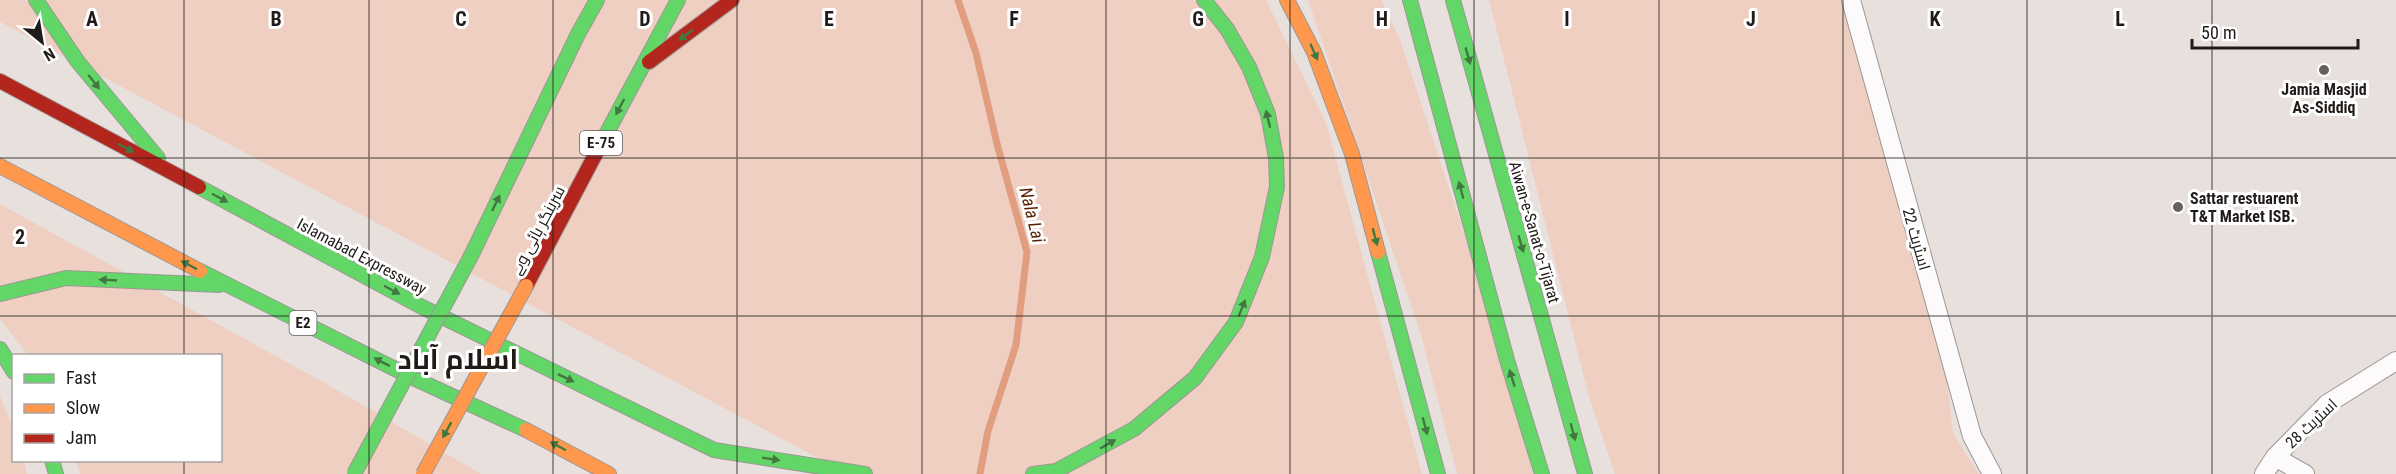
<svg xmlns="http://www.w3.org/2000/svg" width="2396" height="474" font-family="'Roboto Condensed',Cairo,sans-serif">
<rect width="100%" height="100%" fill="#e8e0dd"/>
<g fill="#efcfc2">
<path d="M0,0H1266L1326,123L1422,474H848L0,22Z"/>
<path d="M1308,0H1381L1399,37L1467,242L1533,474H1457L1421,335Z"/>
<path d="M1489,0H1845L1941,325L1953,433L1979,474H1615L1589,397Z"/>
<path d="M0,204L325,383L481,474H80L76,461L220,460V356L28,355L0,319Z"/>
<path d="M0,396L13,427L14,460L24,461L27,474H0Z"/>
</g>
<g fill="none" stroke-linecap="round" stroke-linejoin="round">
<path stroke="#e19d80" stroke-width="7" d="M958,0L976,53L997,144L1027,252L1016,345L988,431L980,474"/>
<g stroke="#9d9794" stroke-width="20">
<g id="street">
<path d="M1851,0L1972,436L1992,474"/>
<path d="M2275,457L2305,474"/>
<path d="M2264,474L2275,457L2327,404L2396,361"/>
</g>
</g>
<g stroke="#9d9794" stroke-width="16">
<g id="fast">
<path d="M36,0L78,62L158,158"/>
<path d="M1410,0L1507,360L1542,474"/>
<path d="M1453,0L1585,474"/>
<path d="M603,140L678,0"/>
<path d="M199,187L422,307L714,450L865,474"/>
<path d="M1378,252L1438,474"/>
<path d="M471,256L578,34L597,0"/>
<path d="M200,271L411,377L526,430"/>
<path d="M0,294L66,278L219,285"/>
<path d="M0,349L14,372"/>
<path d="M52,460L56,474"/>
<path d="M1033,474L1056,471L1134,429L1195,378L1236,322L1262,257L1277,187L1276,158L1268,114L1249,67L1227,29L1204,0"/>
</g>
</g>
<g stroke="#9d9794" stroke-width="16">
<g id="slow">
<path d="M1287,0L1314,52L1352,154L1378,252"/>
<path d="M0,166L200,271"/>
<path d="M526,430L609,474"/>
</g>
</g>
<g stroke="#9d9794" stroke-width="16">
<g id="jam">
<path d="M649,62L732,0"/>
<path d="M0,81L199,187"/>
<path d="M526,286L603,140"/>
</g>
</g>
<use href="#street" stroke="#fcfafa" stroke-width="18"/>
<use href="#fast" stroke="#63d668" stroke-width="14"/>
<use href="#slow" stroke="#ff974d" stroke-width="14"/>
<use href="#jam" stroke="#b3261e" stroke-width="14"/>
<g stroke="#9d9794" stroke-width="16" stroke-linecap="butt">
<path id="fast-bridge" d="M354,474L471,256"/>
</g>
<g stroke="#9d9794" stroke-width="16" stroke-linecap="butt">
<path id="slow-bridge" d="M423,474L526,286"/>
</g>
<use href="#fast-bridge" stroke="#63d668" stroke-width="14"/>
<use href="#slow-bridge" stroke="#ff974d" stroke-width="14"/>
</g>
<defs><path id="oneway-solid" d="M-6-.8H1V-3.2L6.5 0L1 3.2V.8H-6Z" transform="scale(1.5)"/></defs>
<g fill="#427840">
<use href="#oneway-solid" transform="translate(686 35) rotate(143)"/>
<use href="#oneway-solid" transform="translate(1314 52) rotate(66)"/>
<use href="#oneway-solid" transform="translate(1468 56) rotate(74)"/>
<use href="#oneway-solid" transform="translate(94 82) rotate(52)"/>
<use href="#oneway-solid" transform="translate(620 107) rotate(118)"/>
<use href="#oneway-solid" transform="translate(1268 119) rotate(-104)"/>
<use href="#oneway-solid" transform="translate(126 148) rotate(28)"/>
<use href="#oneway-solid" transform="translate(1461 190) rotate(-105)"/>
<use href="#oneway-solid" transform="translate(220 198) rotate(28)"/>
<use href="#oneway-solid" transform="translate(496 203) rotate(-64)"/>
<use href="#oneway-solid" transform="translate(1375 237) rotate(75)"/>
<use href="#oneway-solid" transform="translate(1521 244) rotate(74)"/>
<use href="#oneway-solid" transform="translate(189 265) rotate(-152)"/>
<use href="#oneway-solid" transform="translate(108 280) rotate(-177)"/>
<use href="#oneway-solid" transform="translate(392 290) rotate(28)"/>
<use href="#oneway-solid" transform="translate(1242 308) rotate(-68)"/>
<use href="#oneway-solid" transform="translate(382 362) rotate(-153)"/>
<use href="#oneway-solid" transform="translate(566 378) rotate(26)"/>
<use href="#oneway-solid" transform="translate(1512 378) rotate(-107)"/>
<use href="#oneway-solid" transform="translate(1425 426) rotate(75)"/>
<use href="#oneway-solid" transform="translate(447 430) rotate(119)"/>
<use href="#oneway-solid" transform="translate(1573 432) rotate(75)"/>
<use href="#oneway-solid" transform="translate(1108 444) rotate(-30)"/>
<use href="#oneway-solid" transform="translate(558 446) rotate(-152)"/>
<use href="#oneway-solid" transform="translate(771 459) rotate(9)"/>
</g>
<path fill="none" stroke="#201b19" stroke-width="1.5" stroke-opacity="0.55" d="M184,0V356M369,0V474M553,0V474M737,0V474M922,0V474M1106,0V474M1290,0V474M1474,0V474M1659,0V474M1843,0V474M2027,0V474M2212,0V474M0,158H2396M0,316H2396M184,460V474"/>
<g fill="#66605e" stroke="#fff" stroke-width="2">
<circle cx="2324" cy="70" r="6"/>
<circle cx="2178" cy="207" r="6"/>
</g>
<g text-anchor="middle" stroke-width="6" stroke-linejoin="round" paint-order="stroke">
<g fill="#fff" stroke="#635f5e" stroke-width="1.5">
<rect x="580" y="131" width="42" height="24" rx="4.5"/>
<rect x="289.5" y="311" width="27" height="24" rx="4.5"/>
</g>
<g font-size="15" font-weight="bold" fill="#201b19">
<text x="601" y="148">E-75</text>
<text x="303" y="328">E2</text>
</g>
<g font-size="16" font-weight="bold" fill="#201b19" stroke="#fff">
<text x="2324" y="95">Jamia Masjid<tspan x="2324" dy="18">As-Siddiq</tspan></text>
<text x="2190" y="204" text-anchor="start">Sattar restuarent<tspan x="2190" dy="18">T&amp;T Market ISB.</tspan></text>
</g>
<g font-size="16" fill="#201b19" stroke="#fff">
<text transform="translate(537 230) rotate(-62)" y="6">سرینگر ہائی وے</text>
<text transform="translate(1535 232) rotate(74)" y="6">Aiwan-e-Sanat-o-Tijarat</text>
<text transform="translate(1917 239) rotate(74)" y="6">اسٹریٹ 22</text>
<text transform="translate(362 256) rotate(28)" y="6">Islamabad Expressway</text>
<text transform="translate(2311 423) rotate(-43)" y="6">اسٹریٹ 28</text>
</g>
<g font-size="18" font-style="italic" fill="#591e00" stroke="#fff">
<text transform="translate(1032 215) rotate(76)" y="6">Nala Lai</text>
</g>
<g font-size="28" font-weight="bold" fill="#201b19" stroke="#fff">
<text x="458" y="369">اسلام آباد</text>
</g>
</g>
<g font-size="20" text-anchor="middle" font-weight="bold" fill="#201b19" stroke="#fff" stroke-width="6" stroke-linejoin="round" paint-order="stroke">
<text x="92" y="26">A</text>
<text x="276" y="26">B</text>
<text x="461" y="26">C</text>
<text x="645" y="26">D</text>
<text x="829" y="26">E</text>
<text x="1014" y="26">F</text>
<text x="1198" y="26">G</text>
<text x="1382" y="26">H</text>
<text x="1567" y="26">I</text>
<text x="1751" y="26">J</text>
<text x="1935" y="26">K</text>
<text x="2120" y="26">L</text>
<text x="20" y="244">2</text>
</g>
<rect x="12" y="354" width="210" height="108" fill="#ffffff" stroke="#a6a4a3" stroke-width="1.5"/>
<rect x="24" y="374" width="30" height="9" fill="#63d668" stroke="#a6a4a3" stroke-width="1.5"/>
<text x="66" y="384" font-size="18" fill="#201b19">Fast</text>
<rect x="24" y="404" width="30" height="9" fill="#ff974d" stroke="#a6a4a3" stroke-width="1.5"/>
<text x="66" y="414" font-size="18" fill="#201b19">Slow</text>
<rect x="24" y="434" width="30" height="9" fill="#b3261e" stroke="#a6a4a3" stroke-width="1.5"/>
<text x="66" y="444" font-size="18" fill="#201b19">Jam</text>
<g transform="translate(42 42) rotate(150)" stroke="#ffffff" stroke-width="4.5" paint-order="stroke">
<path d="M0-4.5L10 22L0 15L-10 22Z" fill="#201b19"/>
<text y="-9" font-size="16" font-weight="bold" text-anchor="middle" fill="#201b19">N</text>
</g>
<path d="M2192 39v9h166v-9" fill="none" stroke="#201b19" stroke-width="3"/>
<text x="2201" y="39" font-size="18" fill="#201b19" stroke="#ffffff" stroke-width="4.5" paint-order="stroke">50 m</text>
</svg>
